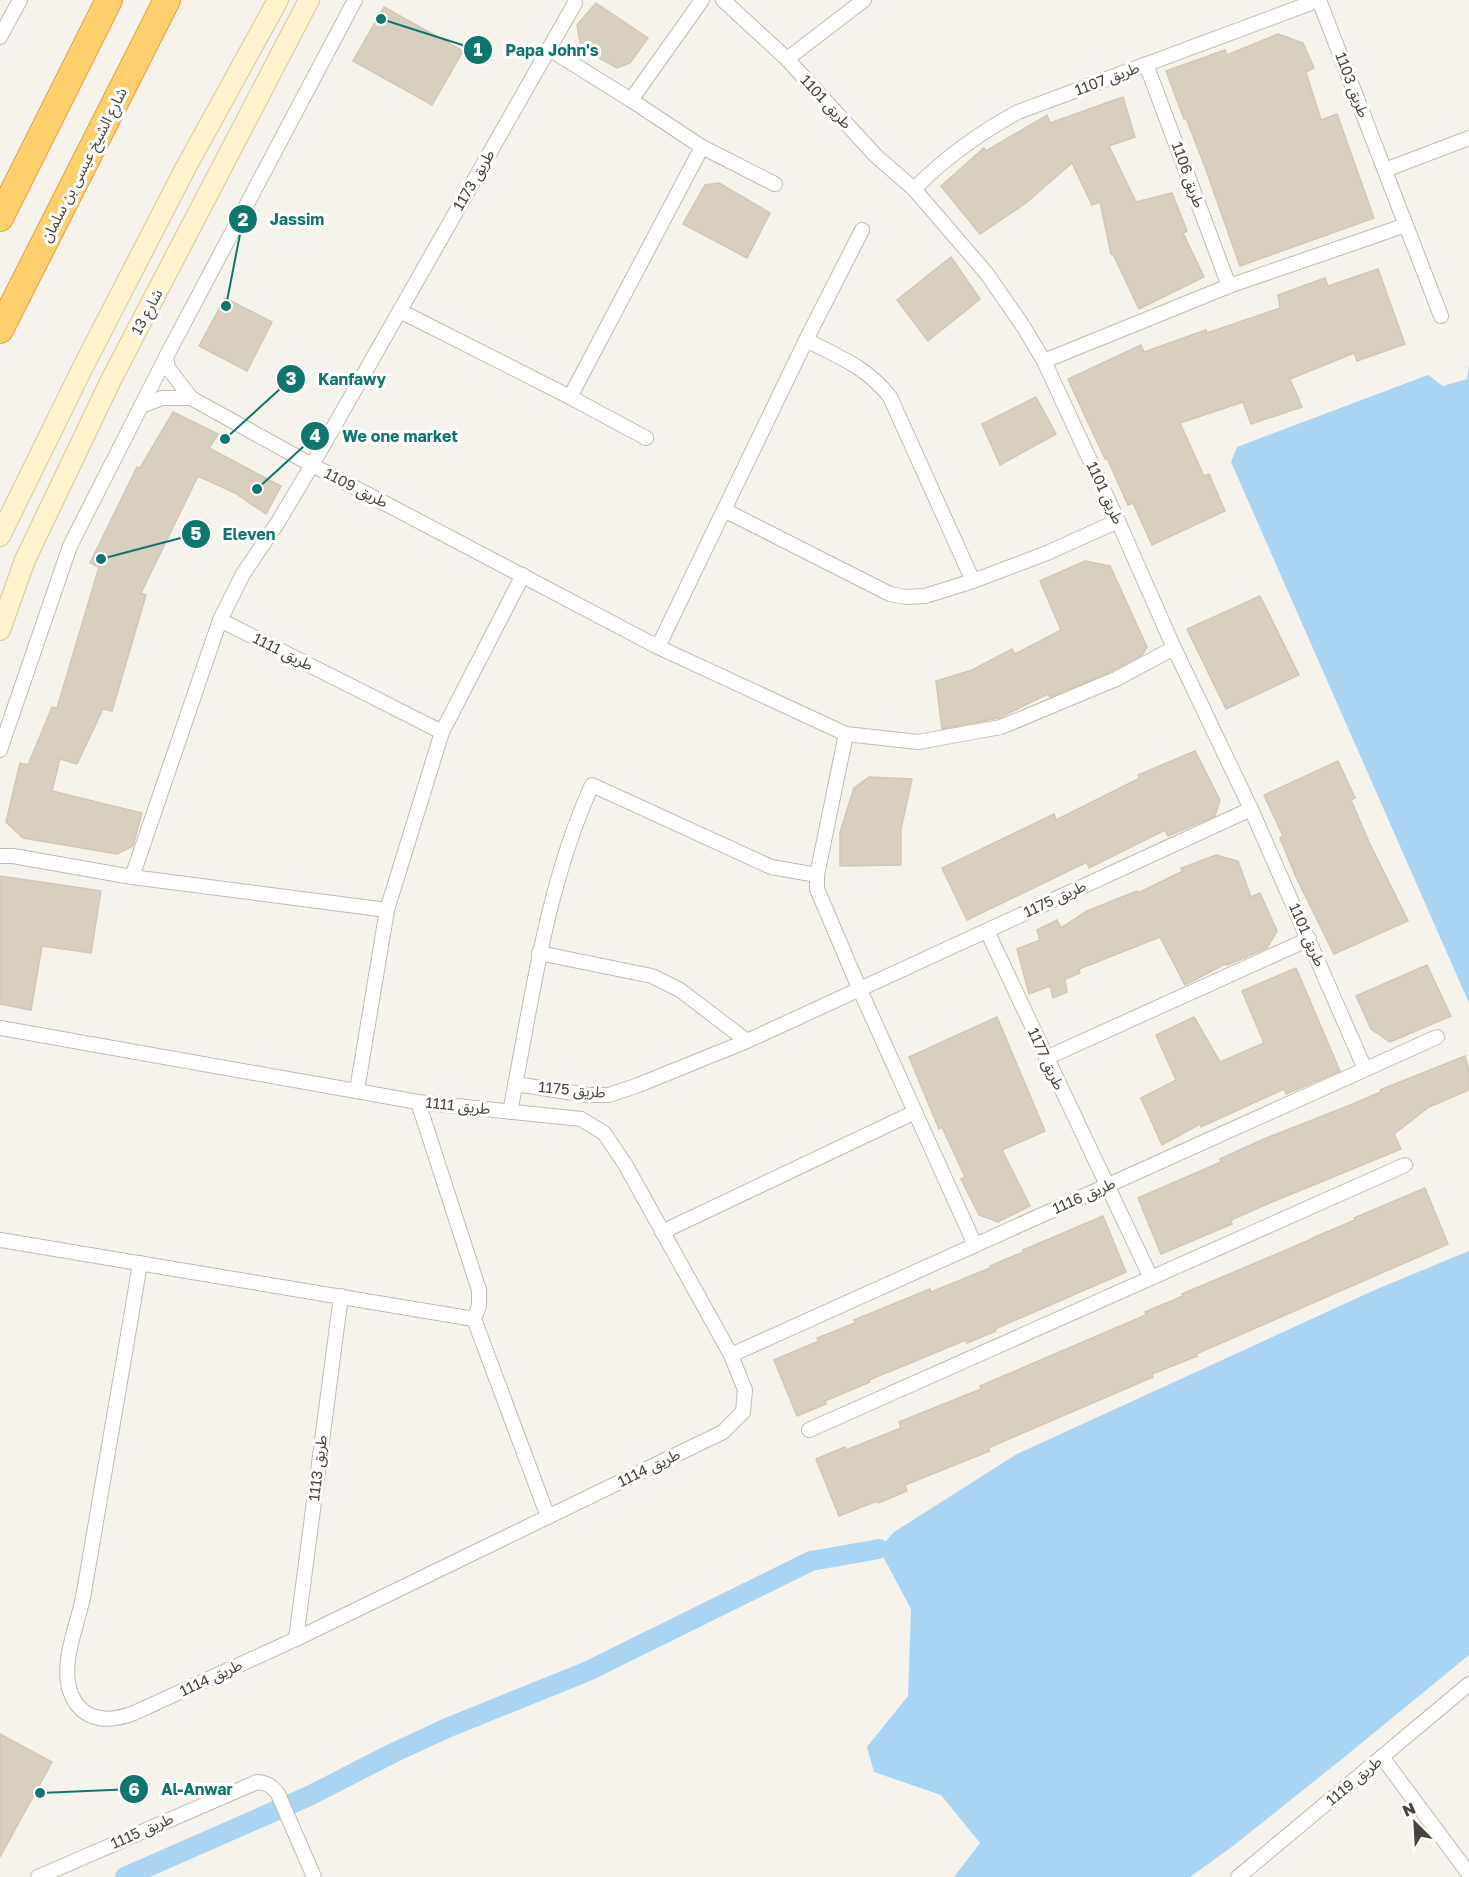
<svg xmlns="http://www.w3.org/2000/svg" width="1469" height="1877" font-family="'Golos Text','Noto Sans Arabic',sans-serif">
<rect width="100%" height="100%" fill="#f6f3ec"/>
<g fill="#a9d4f2">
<path d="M1469,365V1003L1231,462L1237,447L1428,375L1443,386L1467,379Z"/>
<path d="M1469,1251V1655L1342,1759L1233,1846L1190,1877H954L980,1843L941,1795L874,1772L867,1747L908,1696L911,1609L879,1549L894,1532L1017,1454L1377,1289Z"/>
</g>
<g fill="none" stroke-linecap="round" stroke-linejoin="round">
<path stroke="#a9d4f2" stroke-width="20" d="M125,1877L309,1796L393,1753L447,1728L588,1671L811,1561L879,1549"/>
</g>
<g fill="#d8cfc1" stroke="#d3c7b4" stroke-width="1.5">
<path d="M596,3L648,38L630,63L617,68L581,48L577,25Z"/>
<path d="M384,7L463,51L432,105L353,61Z"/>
<path d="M1278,34L1303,43L1314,68L1306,72L1321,120L1337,114L1374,218L1240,266L1205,167L1186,118L1184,119L1166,71L1225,50L1227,55Z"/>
<path d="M1123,97L1135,137L1109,146L1136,202L1172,193L1187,231L1183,233L1204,277L1139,309L1113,254H1111L1100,202L1092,205L1072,163L1026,203L980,234L941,186L984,148L986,151L1047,115L1050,123Z"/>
<path d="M719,183L770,213L747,258L683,224L705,185Z"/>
<path d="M951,257L980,299L928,341L897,300Z"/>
<path d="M1378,269L1405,344L1357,361L1354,353L1290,379L1302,407L1251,424L1243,402L1180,423L1204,476L1209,474L1225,511L1152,545L1133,503L1128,505L1107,458L1105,459L1068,379L1141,345L1144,352L1206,330L1207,333L1280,308L1278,295L1325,278L1328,286Z"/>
<path d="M225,298L272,322L247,371L199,346Z"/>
<path d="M1036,397L1056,434L1000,465L982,424Z"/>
<path d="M173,412L218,434L209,448L281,486L266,514L235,493L198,476L141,593L146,595L112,711L103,709L77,764L60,759L52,791L142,813L133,846L117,854L23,838L6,822L20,763L28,765L52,707L57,708L99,567L90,563L137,467L140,468Z"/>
<path d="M1085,561L1110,566L1147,647L1142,655L1112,671L1050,697L1048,694L999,718L942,729L936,681L972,670L1012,649L1015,654L1061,630L1040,581Z"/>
<path d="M1260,596L1299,675L1226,709L1187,629Z"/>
<path d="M1195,751L1220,800L1215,816L1168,836L1165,830L1089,868L1087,862L967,920L942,868L1054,814L1056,820L1140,778L1138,775Z"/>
<path d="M1338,761L1355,798L1351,800L1369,842L1408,921L1334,954L1296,877L1280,838L1283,836L1264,795Z"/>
<path d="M869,777L912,779L901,829V865L840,866V832L854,788Z"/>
<path d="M1216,855L1238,861L1251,897L1260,893L1277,931L1267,948L1227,965V963L1185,985L1160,937L1079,969L1080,973L1065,979L1067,992L1053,998L1050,986L1029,994L1017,949L1040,940L1037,930L1057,920L1061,928L1087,911L1137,891L1138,893L1183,871L1181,868Z"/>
<path d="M0,876L101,891L91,953L42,946L31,1010L0,1004Z"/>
<path d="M1427,965L1451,1016L1390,1042L1371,1029L1356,996Z"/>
<path d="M1296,968L1340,1071L1286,1094L1284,1089L1201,1127L1200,1124L1162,1145L1141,1098L1176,1080L1156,1035L1194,1017L1220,1062L1264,1043L1242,991Z"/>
<path d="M997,1017L1045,1131L1002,1150L1030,1206L998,1222L979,1215L961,1179L965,1177L942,1127L939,1129L909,1057Z"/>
<path d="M1465,1056L1469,1071V1090L1429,1107L1394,1134L1401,1149L1272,1202L1231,1220L1232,1224L1161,1254L1138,1198L1221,1162L1220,1159L1264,1139L1348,1106L1381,1092L1380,1090Z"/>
<path d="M1425,1188L1448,1244L1196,1354L1197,1356L1152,1374L1153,1377L988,1448L990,1451L905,1485L907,1491L878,1503L877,1501L839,1516L816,1459L845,1447L846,1450L901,1428L899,1422L981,1389L980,1386L1146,1315L1145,1312L1183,1296L1182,1294L1312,1239V1238L1355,1220L1354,1218Z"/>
<path d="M1103,1216L1126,1272L995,1329L996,1331L967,1343L966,1340L869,1380L870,1382L825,1401L826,1404L797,1416L774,1360L819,1341L817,1338L855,1323L854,1320L930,1289L931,1292L990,1268V1266L1023,1252V1250Z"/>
<path d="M0,1734L52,1762L0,1857Z"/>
</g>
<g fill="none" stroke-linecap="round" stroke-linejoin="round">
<g stroke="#c2bbae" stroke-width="16">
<g id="street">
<path d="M723,0L787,59L876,156L914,189L987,274L1023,326L1044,361L1118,521L1174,648L1251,809L1365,1069"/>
<path d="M1319,0L1441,316"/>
<path d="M0,37L20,0"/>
<path d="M549,49L631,100L702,147L775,184"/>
<path d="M787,59L864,0"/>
<path d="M1146,64L1229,286"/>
<path d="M631,100L702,0"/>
<path d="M1385,170L1469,138"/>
<path d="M914,189C945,158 979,133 1018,112L1319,0"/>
<path d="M400,311L570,397L646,438"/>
<path d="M806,340C839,357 867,367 890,397L973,581"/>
<path d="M166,357L168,368L191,398L312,465L658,647L846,734L918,742L1001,727L1116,679L1174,648"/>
<path d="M1044,361L1229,286L1406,225"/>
<path d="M570,397L702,147"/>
<path d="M141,406L162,398H191"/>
<path d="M724,510L890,594L906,597L925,596L973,581L1047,553L1118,521"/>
<path d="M220,620L442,732"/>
<path d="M658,647L806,340L862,230"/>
<path d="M846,734L817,875V889L860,990L975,1245"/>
<path d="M0,750L70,546L166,357L355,0"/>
<path d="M0,856H13L132,877L387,910"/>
<path d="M132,877L220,620L243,574L278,522L312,465L575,3"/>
<path d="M987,931L1151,1278"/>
<path d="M539,953L652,976L680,990L747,1041"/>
<path d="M0,1028L418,1102L581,1119L604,1133L625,1164L731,1355L745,1390L743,1412L723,1432L296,1639L134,1713C108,1723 81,1722 70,1691C60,1661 79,1623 84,1592C103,1483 122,1373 140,1263"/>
<path d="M1046,1058L1309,939"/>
<path d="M515,1084L588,1095H609L636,1086L747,1041L1251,809"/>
<path d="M357,1090L387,910L442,732L523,575"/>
<path d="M418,1102L479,1290V1306L474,1319L548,1517"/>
<path d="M510,1112C532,1001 545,889 592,785L771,867L817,875"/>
<path d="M662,1232L915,1112"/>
<path d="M0,1240L474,1319"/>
<path d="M731,1355L1437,1037"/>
<path d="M809,1430L1405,1165"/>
<path d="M296,1639L341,1296"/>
<path d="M1382,1757L1469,1874"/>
<path d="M38,1877L257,1782C267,1783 272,1786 278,1794L314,1877"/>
<path d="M1238,1877L1469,1684"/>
</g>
</g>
<g stroke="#d6c79b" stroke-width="22">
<g id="secondary">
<path d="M0,536L83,367L185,169L278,0"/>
<path d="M0,630L25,560L111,380L309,0"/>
</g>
</g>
<g stroke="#e0a43c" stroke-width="28">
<g id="highway">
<path d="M0,218L109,0"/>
<path d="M0,330L167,0"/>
</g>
</g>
<use href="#street" stroke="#fff" stroke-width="14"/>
<use href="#secondary" stroke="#fff3cd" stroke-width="20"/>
<use href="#highway" stroke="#ffcf6e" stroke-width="26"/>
</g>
<g text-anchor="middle" stroke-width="6" stroke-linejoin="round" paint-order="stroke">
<g font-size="15" fill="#4b4439" stroke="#fff">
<text transform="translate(1107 79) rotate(-21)" y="5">طريق 1107</text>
<text transform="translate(1352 85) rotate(69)" y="5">طريق 1103</text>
<text transform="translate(826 102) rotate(47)" y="5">طريق 1101</text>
<text transform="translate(84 165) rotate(-63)" y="5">شارع الشيخ عيسى بن سلمان</text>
<text transform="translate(1188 175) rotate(70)" y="5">طريق 1106</text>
<text transform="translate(474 180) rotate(-60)" y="5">طريق 1173</text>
<text transform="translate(147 312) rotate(-62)" y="5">شارع 13</text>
<text transform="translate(356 488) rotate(27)" y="5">طريق 1109</text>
<text transform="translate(1105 493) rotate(65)" y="5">طريق 1101</text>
<text transform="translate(283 652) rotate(27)" y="5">طريق 1111</text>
<text transform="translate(1055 899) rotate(-25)" y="5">طريق 1175</text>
<text transform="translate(1307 935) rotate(66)" y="5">طريق 1101</text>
<text transform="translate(1046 1059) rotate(65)" y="5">طريق 1177</text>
<text transform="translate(572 1090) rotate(5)" y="5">طريق 1175</text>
<text transform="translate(458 1106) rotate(6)" y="5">طريق 1111</text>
<text transform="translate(1084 1196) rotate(-24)" y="5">طريق 1116</text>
<text transform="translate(318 1468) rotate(-83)" y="5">طريق 1113</text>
<text transform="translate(649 1468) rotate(-26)" y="5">طريق 1114</text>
<text transform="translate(211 1678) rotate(-25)" y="5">طريق 1114</text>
<text transform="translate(1354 1781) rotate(-40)" y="5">طريق 1119</text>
<text transform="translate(142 1831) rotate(-24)" y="5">طريق 1115</text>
</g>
</g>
<path fill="none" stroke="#0f766e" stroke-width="2" d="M381 19L478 50M226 306L243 219M225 439L291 379M257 489L315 436M101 559L196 534M40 1793L134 1789"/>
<g fill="#0f766e" stroke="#fff" stroke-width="2">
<circle cx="381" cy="19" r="6"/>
<circle cx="226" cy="306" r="6"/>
<circle cx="225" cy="439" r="6"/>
<circle cx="257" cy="489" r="6"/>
<circle cx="101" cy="559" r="6"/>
<circle cx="40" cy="1793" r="6"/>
<circle cx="478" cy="50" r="15"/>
<circle cx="243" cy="219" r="15"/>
<circle cx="291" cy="379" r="15"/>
<circle cx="315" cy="436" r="15"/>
<circle cx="196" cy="534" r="15"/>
<circle cx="134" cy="1789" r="15"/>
</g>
<g font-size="18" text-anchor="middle" font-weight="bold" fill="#fff">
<text x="478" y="56">1</text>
<text x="243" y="226">2</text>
<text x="291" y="385">3</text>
<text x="315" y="442">4</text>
<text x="196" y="540">5</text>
<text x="134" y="1796">6</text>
</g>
<g font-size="16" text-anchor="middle" font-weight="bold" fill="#0f766e" stroke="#fff" stroke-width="6" stroke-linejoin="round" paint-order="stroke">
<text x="552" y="56">Papa John's</text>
<text x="297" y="225">Jassim</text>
<text x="352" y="385">Kanfawy</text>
<text x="400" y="442">We one market</text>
<text x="249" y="540">Eleven</text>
<text x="197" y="1795">Al-Anwar</text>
</g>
<g transform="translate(1415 1823) rotate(336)" stroke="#ffffff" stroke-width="4.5" paint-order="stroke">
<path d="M0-4.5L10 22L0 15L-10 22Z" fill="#4b4439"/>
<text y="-9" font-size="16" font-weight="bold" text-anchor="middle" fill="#4b4439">N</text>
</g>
</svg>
